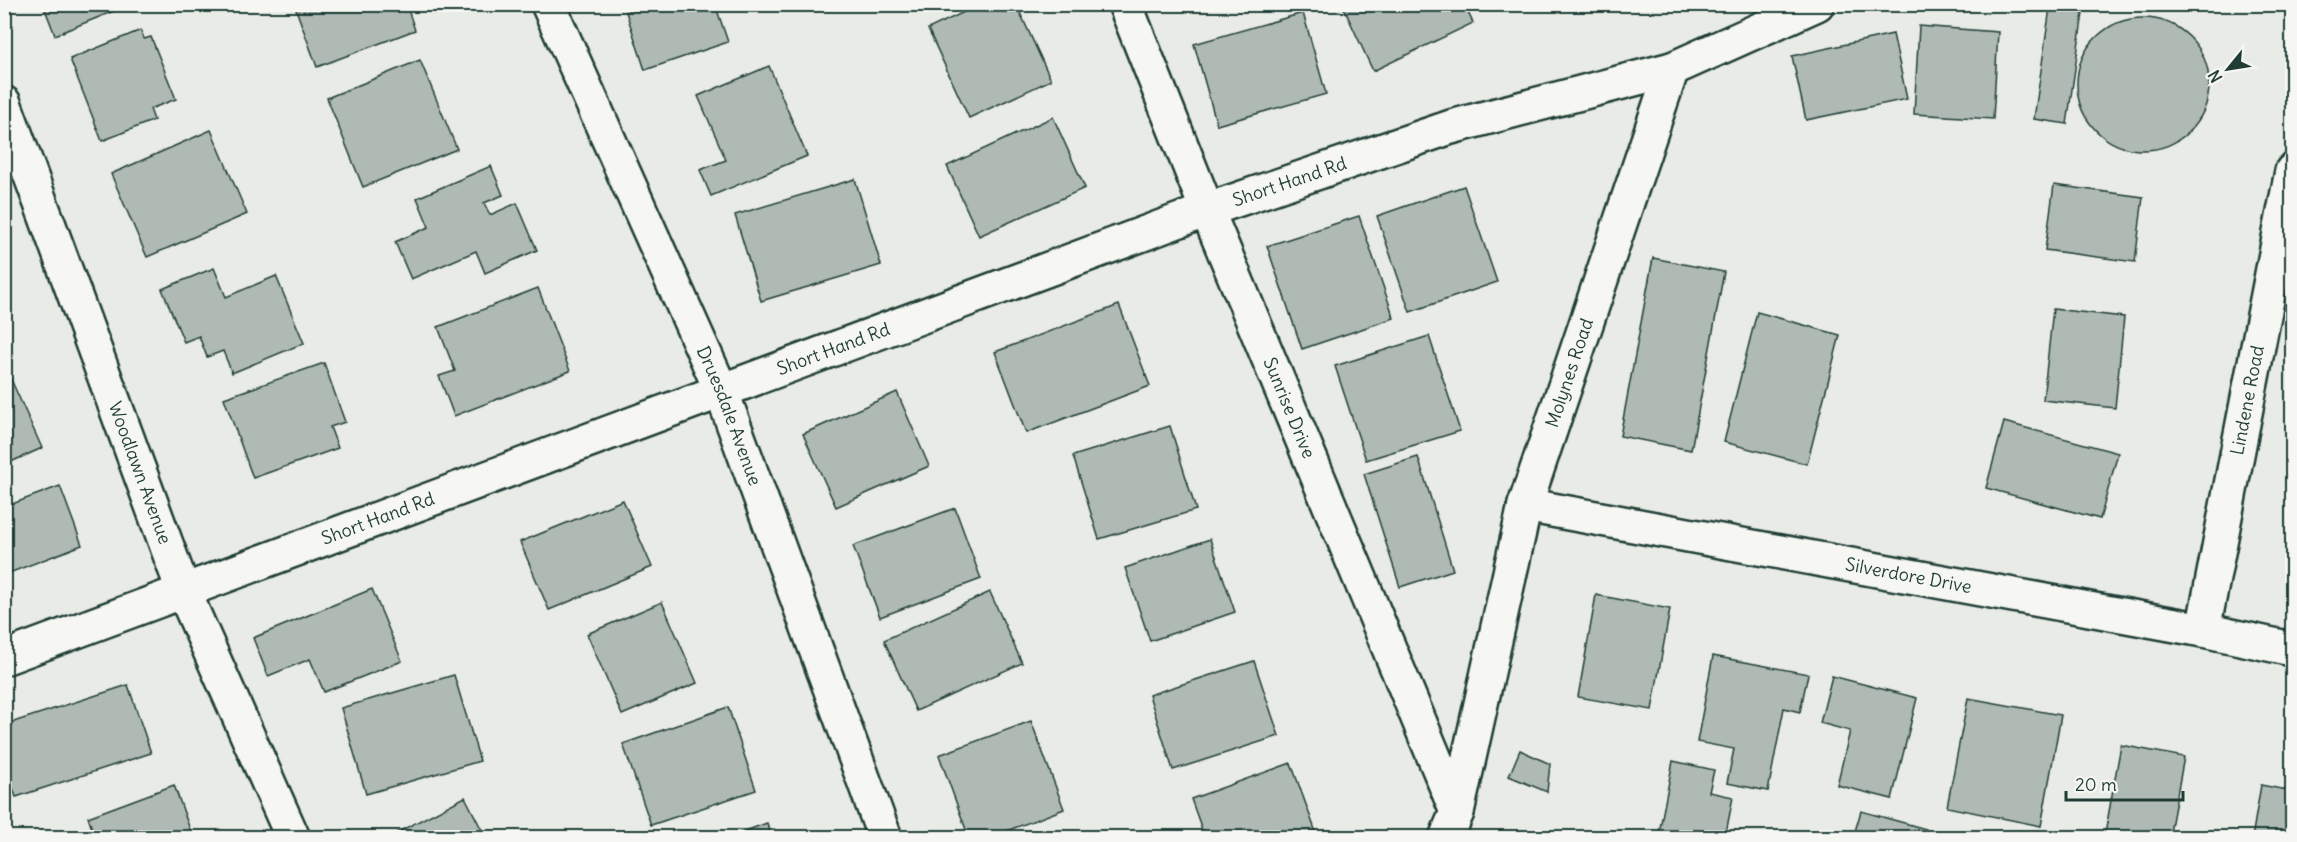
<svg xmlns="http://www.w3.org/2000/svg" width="2297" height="842" font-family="Delius,sans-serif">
<rect width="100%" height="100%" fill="#e9ebe7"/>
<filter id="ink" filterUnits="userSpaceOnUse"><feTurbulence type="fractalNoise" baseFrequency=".0167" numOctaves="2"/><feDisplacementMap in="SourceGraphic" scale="12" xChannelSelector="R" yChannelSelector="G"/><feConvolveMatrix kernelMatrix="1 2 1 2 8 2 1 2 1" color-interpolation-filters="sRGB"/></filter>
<g filter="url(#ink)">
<g fill="#b0bab5" stroke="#1f3d34" stroke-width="1.5">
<path d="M43,4H131L55,35Z"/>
<path d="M294,4H406L415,30L317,67Z"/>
<path d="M643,4H715L728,42L645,70L626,12Z"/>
<path d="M981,4H1016L1051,80L969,118L928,29Z"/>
<path d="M1342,4H1464L1473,23L1373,71Z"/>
<path d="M2050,8L2083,13L2067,124L2034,119Z"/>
<path d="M1303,13L1326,94L1217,125L1194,44Z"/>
<circle cx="2143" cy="84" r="66"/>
<path d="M1919,26L1998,32L1993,119L1914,114Z"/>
<path d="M141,30L144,39L151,37L176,99L150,109L154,120L102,141L70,59Z"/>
<path d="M1893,34L1907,99L1806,120L1792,56Z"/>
<path d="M420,60L457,149L363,187L327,98Z"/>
<path d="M769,66L807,156L711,196L700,170L726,160L698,96Z"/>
<path d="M1053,117L1085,188L979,236L947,166Z"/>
<path d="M211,130L247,214L147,257L111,174Z"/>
<path d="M491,166L503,195L484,203L490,215L517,203L537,250L485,273L476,251L411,279L395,242L429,227L417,198Z"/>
<path d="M855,179L881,265L761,301L735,215Z"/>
<path d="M2054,185L2143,197L2135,262L2045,250Z"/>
<path d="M1464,186L1497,282L1410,312L1377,216Z"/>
<path d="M1359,216L1394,318L1302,349L1267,246Z"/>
<path d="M1653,258L1724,272L1691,450L1620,436Z"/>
<path d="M214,268L226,297L276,276L304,343L232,373L223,351L207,357L199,336L184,342L162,289Z"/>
<path d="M538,288L570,371L454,416L439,376L455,371L438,327Z"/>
<path d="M1119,305L1150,386L1026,433L995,352Z"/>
<path d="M2053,309L2124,317L2115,408L2043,400Z"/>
<path d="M1757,312L1840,335L1807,464L1724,442Z"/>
<path d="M1429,336L1460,431L1366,460L1335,366Z"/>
<path d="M324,363L345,422L330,427L338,448L253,478L224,398Z"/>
<path d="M4,364L42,448L4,465Z"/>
<path d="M897,392L929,466L836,507L803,434Z"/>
<path d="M2004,422L2118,453L2100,519L1986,488Z"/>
<path d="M1170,426L1196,510L1099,539L1073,456Z"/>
<path d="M1418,457L1453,570L1400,587L1364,474Z"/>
<path d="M60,486L82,545L4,575V507Z"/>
<path d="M623,500L652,567L549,610L520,542Z"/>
<path d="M955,508L981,579L880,617L853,546Z"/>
<path d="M1210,539L1235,612L1150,641L1125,568Z"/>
<path d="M372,589L402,661L324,692L310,659L268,676L253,638Z"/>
<path d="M990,592L1022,663L916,711L884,640Z"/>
<path d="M1596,595L1670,609L1652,710L1578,697Z"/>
<path d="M662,602L697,683L622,715L587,634Z"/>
<path d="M1713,656L1808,674L1800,712L1784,708L1768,791L1727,783L1734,749L1697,742Z"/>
<path d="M1254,661L1279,736L1173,770L1149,695Z"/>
<path d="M454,675L480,761L366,794L341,708Z"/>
<path d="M1832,676L1917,698L1892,799L1837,785L1850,731L1820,723Z"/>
<path d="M128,685L151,753L16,797L4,763V725Z"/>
<path d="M1968,698L2061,715L2041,826L1947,807Z"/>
<path d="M728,707L756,790L651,825L623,744Z"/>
<path d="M1031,721L1064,809L988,838H969L939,755Z"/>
<path d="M2121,745L2184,757L2169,838H2125L2105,834Z"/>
<path d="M1520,750L1550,764L1547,792L1509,776Z"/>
<path d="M1673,761L1714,770L1709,792L1733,797L1725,838H1658Z"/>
<path d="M1291,763L1318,838H1205L1191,799Z"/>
<path d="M174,785L193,838H95L88,817Z"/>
<path d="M2261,785L2292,791V838H2252Z"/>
<path d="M465,797L486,838H393L392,835Z"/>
<path d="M1861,811L1926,829L1924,838H1853Z"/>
<path d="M767,823L772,838H726Z"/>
</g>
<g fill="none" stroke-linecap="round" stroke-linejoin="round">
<g stroke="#1f3d34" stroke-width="38">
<g id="minor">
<path id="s1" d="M548,4L721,390L885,838"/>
<path id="s2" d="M1125,4L1207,210L1457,812"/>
<path id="s3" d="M4,103L183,590L293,838"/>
<path id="s4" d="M1525,505L2203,630L2292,649"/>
<path id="s5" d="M2203,630L2292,171"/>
<path id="s6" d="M1446,838L1457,812L1525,505L1672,69"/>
</g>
</g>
<g stroke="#1f3d34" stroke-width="38">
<g id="secondary">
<path id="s7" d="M4,658L1207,210L1451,127L1672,69L1817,4"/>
</g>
</g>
<use href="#minor" stroke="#f6f6f2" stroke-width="33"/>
<use href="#secondary" stroke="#f6f6f2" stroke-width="33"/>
</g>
</g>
<g text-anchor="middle" stroke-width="4.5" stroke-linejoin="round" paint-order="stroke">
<g font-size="18" fill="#1f3d34" stroke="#f6f6f2">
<text dy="6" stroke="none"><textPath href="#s7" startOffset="1371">Short Hand Rd</textPath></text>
<text dy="6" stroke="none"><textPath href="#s7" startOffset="885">Short Hand Rd</textPath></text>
<text dy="6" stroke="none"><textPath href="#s6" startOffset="482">Molynes Road</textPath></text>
<text dy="6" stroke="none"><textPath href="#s5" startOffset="234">Lindene Road</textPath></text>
<text dy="6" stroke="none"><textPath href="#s2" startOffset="436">Sunrise Drive</textPath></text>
<text dy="6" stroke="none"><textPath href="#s1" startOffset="450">Druesdale Avenue</textPath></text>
<text dy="6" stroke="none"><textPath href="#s3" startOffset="394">Woodlawn Avenue</textPath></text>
<text dy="6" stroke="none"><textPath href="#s7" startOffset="399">Short Hand Rd</textPath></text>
<text dy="6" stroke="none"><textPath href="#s4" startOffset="390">Silverdore Drive</textPath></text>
</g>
</g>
<rect width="2297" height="842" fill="none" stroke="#f6f6f2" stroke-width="24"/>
<rect x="12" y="12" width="2273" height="818" fill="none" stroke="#1f3d34" stroke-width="2" filter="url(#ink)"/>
<g transform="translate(2228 69) rotate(240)" stroke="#f6f6f2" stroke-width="4.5" paint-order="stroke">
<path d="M0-4.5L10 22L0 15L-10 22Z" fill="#1f3d34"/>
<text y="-9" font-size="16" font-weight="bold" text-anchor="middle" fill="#1f3d34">N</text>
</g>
<path d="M2066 791v9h117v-9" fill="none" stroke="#1f3d34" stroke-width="3"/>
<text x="2075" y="791" font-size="18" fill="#1f3d34" stroke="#f6f6f2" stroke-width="4.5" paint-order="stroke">20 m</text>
</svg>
